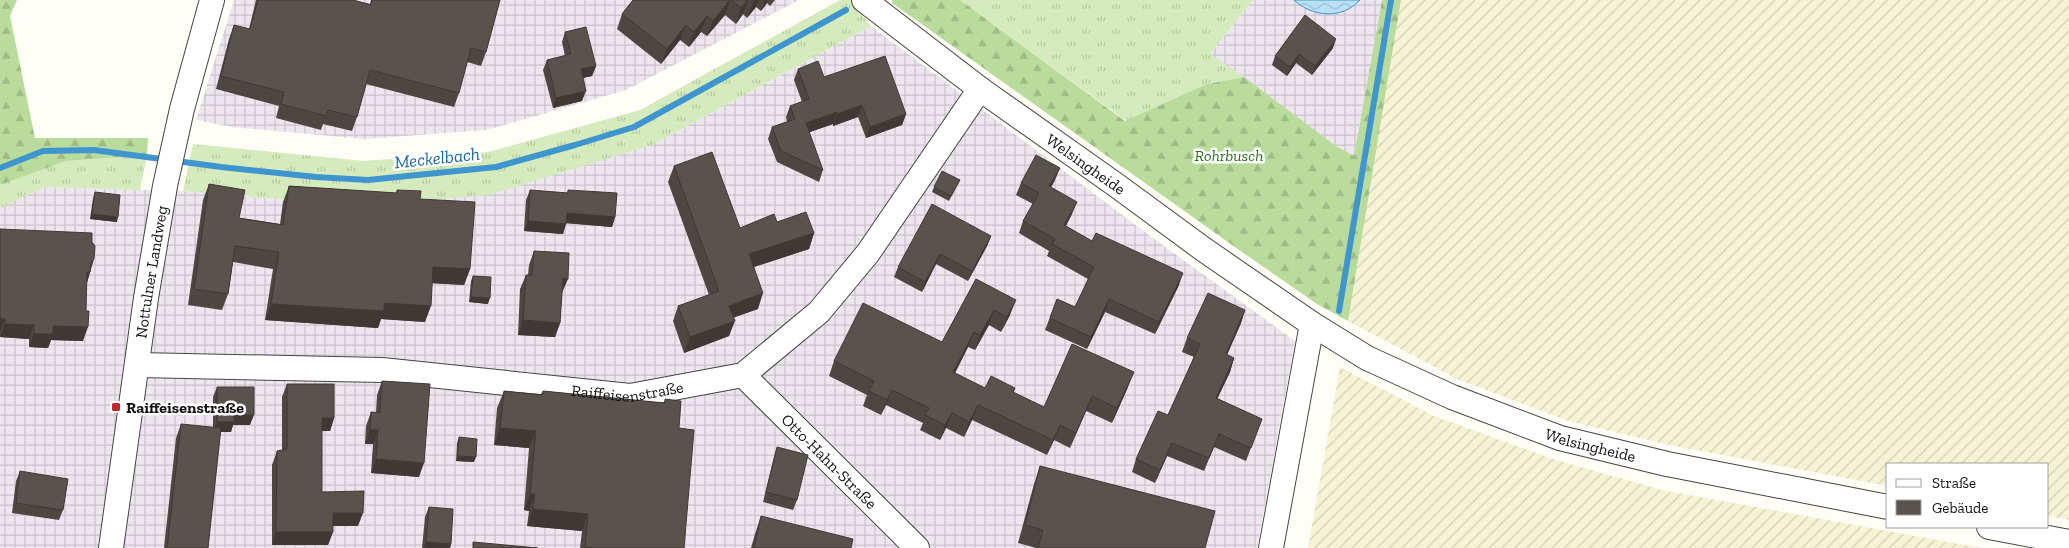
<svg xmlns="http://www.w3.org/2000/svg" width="2069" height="548" font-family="'Zilla Slab',serif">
<defs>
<pattern id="industrial-grid" width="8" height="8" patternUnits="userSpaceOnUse" patternTransform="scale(1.25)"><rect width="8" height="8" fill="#eee6ef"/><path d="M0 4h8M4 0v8" fill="none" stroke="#cbc4cc"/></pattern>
<pattern id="farmland-furrows" width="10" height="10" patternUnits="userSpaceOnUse" patternTransform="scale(1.25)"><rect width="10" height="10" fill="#f6f3d4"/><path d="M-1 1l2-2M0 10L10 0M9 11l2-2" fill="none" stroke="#d2cfb5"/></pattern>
<pattern id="grass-tufts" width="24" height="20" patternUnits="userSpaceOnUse" patternTransform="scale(1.25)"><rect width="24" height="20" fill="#d5ebbd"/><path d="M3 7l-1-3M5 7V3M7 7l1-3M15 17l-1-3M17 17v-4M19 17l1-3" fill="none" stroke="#b6c8a1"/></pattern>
<pattern id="forest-firs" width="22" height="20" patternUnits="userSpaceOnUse" patternTransform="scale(1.25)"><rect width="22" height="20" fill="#b9dc9c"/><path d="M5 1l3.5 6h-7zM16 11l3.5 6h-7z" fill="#9ebc85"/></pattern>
<pattern id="water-waves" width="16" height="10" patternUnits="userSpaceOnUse" patternTransform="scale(1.25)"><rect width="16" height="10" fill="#b9e0f7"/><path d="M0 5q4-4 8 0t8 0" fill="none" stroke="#9ebfd3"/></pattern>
</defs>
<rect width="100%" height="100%" fill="#fffdf5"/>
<g fill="url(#industrial-grid)">
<path d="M234,0H799L626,90L487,130L364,139L231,127L196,120Z"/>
<path d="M1253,0H1382L1354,157L1336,146L1210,54Z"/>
<path d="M871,26L1149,235L1295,341L1257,548H0V208L7,204L45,187L183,191L355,206L652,145Z"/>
</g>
<g fill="url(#farmland-furrows)">
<path d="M1401,0H2069V520L2048,516V464H1888V486L1669,445L1568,421L1457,379L1348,321Z"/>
<path d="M1340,367L1434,416L1553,459L1662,490L1981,548H1308Z"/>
</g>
<g fill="url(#grass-tufts)">
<path d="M840,0H850L871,26L652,145L488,195L355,206L183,191L193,144L363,161L488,152L640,110Z"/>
<path d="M960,0H1253L1210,54L1244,77L1207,84L1126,121Z"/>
<path d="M147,155L140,190L45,187L0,208V185L66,161Z"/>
</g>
<g fill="url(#forest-firs)">
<path d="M0,0H17L10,16L35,138H148L147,155L66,161L0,185Z"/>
<path d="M892,0H960L1125,121L1207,84L1244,77L1336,146L1354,156L1382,0H1401L1348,321L1317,304L1232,245L892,3Z"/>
</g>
<path fill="url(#water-waves)" stroke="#3f96cf" d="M1294,0H1360C1342,20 1312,17 1294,0Z"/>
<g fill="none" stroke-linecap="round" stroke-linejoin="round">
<g stroke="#3f96cf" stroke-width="6">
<path d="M0,168L43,151L94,150L221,167L316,177L368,180L496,167L575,145L634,127L846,10"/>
<path d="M1339,311L1391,0"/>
</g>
<g stroke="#444" stroke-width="26">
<g id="minor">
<path id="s1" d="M864,0L980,89L1116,185L1203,249L1312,324L1367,358L1452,397L1560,438L1667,464L1888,507"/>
<path id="s2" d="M138,365L382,370L630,396L743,375L819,312L868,253L980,89"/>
<path id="s3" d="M743,375L917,548"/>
<path d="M1989,527L2069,542"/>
<path id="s4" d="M111,548L146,298L165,186L182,109L212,0"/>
<path d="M1271,548L1312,324"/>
</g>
</g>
<use href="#minor" stroke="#fff" stroke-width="24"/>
</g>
<g fill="#4d4742">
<path d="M256,0H353L370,4L371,0H500L486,52L481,66L467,62L459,93L454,107L366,84L357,117L352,131L323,124L321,130L276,118L279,106L216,89L229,39L234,25L249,29Z"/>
<path d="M633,0H775L770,6L767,3L761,11L756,7L747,18L743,14L736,24L725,15L707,36L701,32L689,47L680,40L661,64L617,29L622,14Z"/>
<path d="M565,32L596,66L592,76L583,78L582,101L553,108L543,70L547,60L565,56L562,42Z"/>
<path d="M1333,48L1312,75L1296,63L1287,76L1272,65L1275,56Z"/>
<path d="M798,69L824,77L906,114L902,125L866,138L858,117L833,126V124L809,132L823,170L819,182L777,162L768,139L772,127L787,122L786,117L790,106L802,102L794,80Z"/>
<path d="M674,166L740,228L777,222L814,233L809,249L754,267L758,309L734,317L729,336L684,353L673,321L678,306L709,295L668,182Z"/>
<path d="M960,180L949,201L932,192L934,187Z"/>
<path d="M1055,180L1051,187L1072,214L1066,226L1092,241L1179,285L1155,334L1105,312L1087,349L1045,330L1057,299L1075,307L1088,279L1047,256L1049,251L1019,233L1023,221L1033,204L1016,195L1021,183Z"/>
<path d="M209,184L239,218L280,224L283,202L289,186L396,193L397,190L420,199L470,269L464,285L432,283L425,322L381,319L378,328L265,320L273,269L233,262L228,294L222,310L188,305L203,200Z"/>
<path d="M530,190L567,193L568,190L615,217L612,227L566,223L563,234L524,231L526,200Z"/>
<path d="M95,192L117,222L90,219L93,198Z"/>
<path d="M0,229L91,269L87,282L83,341L51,340L48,348L29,347V339L0,337Z"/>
<path d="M991,236L987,246L968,281L936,264L922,292L894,277L898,267Z"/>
<path d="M534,251L562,293L560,323L555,337L518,335L520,289L526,275H528L529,265Z"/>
<path d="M473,276L488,304L469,302L471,281Z"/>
<path d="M976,279L1010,315L1001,332L989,325L975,350L968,347L955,373L985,388H1015L1013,393L1044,407L1128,387L1112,423L1086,411L1070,448L1054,440L1047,455L972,420L964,437L946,428L940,440L920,430L923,423L886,405L881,415L863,406L867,395L829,376L834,361L942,342Z"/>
<path d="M1245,310L1241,323L1227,355L1234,358L1230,372L1217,399L1262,419L1246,461L1214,447L1204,471L1167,456L1155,483L1132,472L1136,459L1168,415L1194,357L1182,352L1187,338Z"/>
<path d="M382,381L419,477L371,473L373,444H365L366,426L371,412H376L377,395Z"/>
<path d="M287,384L334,418L330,431H322V492L358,526H333V532L328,545H272V465L277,451L282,450V397Z"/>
<path d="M217,387L250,425H233L231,432H220L208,548H164L176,438L181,424L213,428V397Z"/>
<path d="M504,391L541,394L543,391L664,403L665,399L679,428L684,548H580L582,531L527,526L529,511L524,510L529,448L494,445L497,408Z"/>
<path d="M459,437L474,462L456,461L457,443Z"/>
<path d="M777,447L797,500L793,510L763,502L774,457Z"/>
<path d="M1040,466L1205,548H1036L1018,543L1034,484Z"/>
<path d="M20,471L63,510L59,520L12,513L16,481Z"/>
<path d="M429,507L451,544L450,548H422L425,517Z"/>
<path d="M761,516L851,548H751L755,534Z"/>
</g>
<g fill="#3f3936">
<path d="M730,0L725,15L707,36L713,21Z"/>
<path d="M748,0L743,14L736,24L741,8Z"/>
<path d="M755,0H759L756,7L747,18L753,2Z"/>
<path d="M765,0H768L767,3L761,11Z"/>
<path d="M707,16L701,32L689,47L694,32Z"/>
<path d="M686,25L680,40L661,64L667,49Z"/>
<path d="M1336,39L1333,48L1312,75L1315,66Z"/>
<path d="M1299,54L1296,63L1287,76L1290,67Z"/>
<path d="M596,66L592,76L577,79L581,69Z"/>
<path d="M586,91L582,101L553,108L556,98Z"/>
<path d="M862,105L858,117L833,126L837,114Z"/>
<path d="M837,112L833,124L802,135L806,123Z"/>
<path d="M906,114L902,125L866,138L870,127Z"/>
<path d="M1060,168L1055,180L1045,198L1049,186Z"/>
<path d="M1077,202L1072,214L1059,237L1064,225Z"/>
<path d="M567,213L615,217L612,227L564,223Z"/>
<path d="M92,214L118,217L117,222L90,219Z"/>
<path d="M528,221L566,224L563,234L524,231Z"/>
<path d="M814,233L809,249L744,270L749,254Z"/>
<path d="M991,236L987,246L968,281L972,271Z"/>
<path d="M940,254L936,264L922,292L925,282Z"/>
<path d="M94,259L86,286H82L91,262Z"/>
<path d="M433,267L470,269L464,285L428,283Z"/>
<path d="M1183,273L1179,285L1155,334L1159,322Z"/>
<path d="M563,278L568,279L562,293Z"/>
<path d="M763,293L758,309L724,321L729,306Z"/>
<path d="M471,297L490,298L488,304L469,302Z"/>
<path d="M1109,299L1105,312L1087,349L1091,337Z"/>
<path d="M1016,300L1010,315L1001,332L1007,317Z"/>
<path d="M384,303L431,306L425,322L381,319L378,328L265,320L271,304Z"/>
<path d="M994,310L989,325L975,350L980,335Z"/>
<path d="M1245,310L1241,323L1221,368L1226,354Z"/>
<path d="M0,318L5,319L0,332Z"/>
<path d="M523,320L560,323L555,337L518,335Z"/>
<path d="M735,321L729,336L684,353L690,337Z"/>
<path d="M5,324L34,325L29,339L0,337Z"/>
<path d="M53,326L88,327L83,341L51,340L48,348L29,347L34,334Z"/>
<path d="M974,332L968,347L948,387L953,372Z"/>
<path d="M1234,358L1230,372L1211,412L1216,398Z"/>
<path d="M1134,372L1128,387L1112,423L1117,408Z"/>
<path d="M892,390L886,405L881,415L887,400Z"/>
<path d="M1092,396L1086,411L1070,448L1076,433Z"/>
<path d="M978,405L972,420L964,437L969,422Z"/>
<path d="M952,413L946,428L940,440L945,425Z"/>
<path d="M234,415H254L250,425H233L231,432H213L217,422Z"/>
<path d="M322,418H334L330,431H317Z"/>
<path d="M1060,425L1054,440L1047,455L1053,440Z"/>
<path d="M500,428L536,431L529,448L494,445Z"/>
<path d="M370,430H378L373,444H365Z"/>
<path d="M1172,443L1167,456L1155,483L1160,470Z"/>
<path d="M458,456L476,457L474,462L456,461Z"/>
<path d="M376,459L424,463L419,477L371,473Z"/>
<path d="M530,494H535L529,511L524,510Z"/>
<path d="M533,509L588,514L582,531L527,526Z"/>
<path d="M333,513H363L358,526H328Z"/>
<path d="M276,532H333L328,545H272Z"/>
<path d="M426,542L451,544L450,548H424Z"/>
</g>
<g fill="#5a524d" stroke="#3f3936">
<path d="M258,0H353L371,5L372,0H500L486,52L471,48L459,93L370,70L357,117L328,110L326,116L281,104L284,92L221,76L234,25L250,29Z"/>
<path d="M633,0H730L713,21L707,16L694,32L686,25L667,49L622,14Z"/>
<path d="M731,0H748L741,8Z"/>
<path d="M1305,15L1336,39L1315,66L1299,54L1290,67L1275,56Z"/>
<path d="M586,27L596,66L581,69L586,91L556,98L547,60L571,54L565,32Z"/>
<path d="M885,56L906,114L870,127L862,105L837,114V112L806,123L823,170L781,151L772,127L795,119L790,106L809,99L798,69L818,61L824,77Z"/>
<path d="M712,152L740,228L774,214L777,222L806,212L814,233L749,254L763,293L729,306L735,321L690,337L678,306L719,291L674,166Z"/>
<path d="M1036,155L1060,168L1049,186L1077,202L1064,225L1092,241L1096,233L1183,273L1159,322L1109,299L1091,337L1050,318L1057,299L1075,307L1094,267L1052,244L1055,239L1023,221L1039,193L1021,183Z"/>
<path d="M942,171L960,180L951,196L934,187Z"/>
<path d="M209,184L245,190L239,218L283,225L289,186L397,193V190L421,191L420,199L475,202L470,269L433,267L431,306L384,303V311L271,304L279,252L235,246L228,294L194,289Z"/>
<path d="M530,190L568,193V190L617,193L615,217L567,213L566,224L528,221Z"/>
<path d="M95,192L120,195L118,217L92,214Z"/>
<path d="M932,204L991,236L972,271L940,254L925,282L898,267Z"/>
<path d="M0,229L92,233V242L95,246L94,259L91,262L90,272H87L86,311H89L88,327L53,326V334H34V325L5,324V319L0,318Z"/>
<path d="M534,251L569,253L568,279L563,278L560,323L523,320L526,275H532Z"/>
<path d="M473,276L491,277L490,298L471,297Z"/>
<path d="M976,279L1016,300L1007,317L994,310L980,335L974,332L953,372L985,388L991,376L1015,388L1013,392L1044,407L1072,344L1134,372L1117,408L1092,396L1076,433L1060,425L1053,440L978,405L969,422L952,413L945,425L925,415L929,408L892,390L887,400L869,391L874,381L834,361L863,303L942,342Z"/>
<path d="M1208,293L1245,310L1226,354L1234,358L1216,398L1262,419L1251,448L1219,434L1209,458L1172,443L1160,470L1136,459L1158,411L1168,415L1200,344L1187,338Z"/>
<path d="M382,381L430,384L424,463L376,459L378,430H370L371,412L380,413Z"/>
<path d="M287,384H334V418H322V492L364,491L363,513H333V532H276L277,451L287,449Z"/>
<path d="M217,387H254V415H234V422H217Z"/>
<path d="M504,391L542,395L543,391L665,403V399L681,401L679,428L694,430L684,548H593L585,547L588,514L533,509L535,494H530L536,431L500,428Z"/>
<path d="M181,424L221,428L208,548H167Z"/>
<path d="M459,437L477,439L476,457L458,456Z"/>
<path d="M777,447L808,455L797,500L766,492Z"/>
<path d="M1040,466L1215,511L1205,548H1038L1043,530L1025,525Z"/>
<path d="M20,471L68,479L63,510L16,503Z"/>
<path d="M429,507L453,509L451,544L426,542Z"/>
<path d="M761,516L853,539L851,548H754Z"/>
<path d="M473,542L538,548H473Z"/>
</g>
<rect fill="#c4262e" stroke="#fff" stroke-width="2" x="111" y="402" width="10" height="10" rx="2.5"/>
<g text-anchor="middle" stroke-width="5" stroke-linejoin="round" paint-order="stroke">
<g font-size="16" font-style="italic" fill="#2f6b1f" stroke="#fff">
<text x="1229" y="161">Rohrbusch</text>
</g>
<g font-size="16" fill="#111" stroke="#fff">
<text dy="6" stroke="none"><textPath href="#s1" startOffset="276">Welsingheide</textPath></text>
<text dy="6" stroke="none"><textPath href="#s4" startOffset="279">Nottulner Landweg</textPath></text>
<text dy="6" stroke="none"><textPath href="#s2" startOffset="491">Raiffeisenstraße</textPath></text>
<text dy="6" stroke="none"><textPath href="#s1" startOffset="858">Welsingheide</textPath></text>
<text dy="6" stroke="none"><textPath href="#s3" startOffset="122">Otto-Hahn-Straße</textPath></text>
</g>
<g font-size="16" font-weight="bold" fill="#111" stroke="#fff" text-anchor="start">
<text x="126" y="413">Raiffeisenstraße</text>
</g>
<g font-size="18" font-style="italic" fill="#1768a6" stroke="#fff">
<text transform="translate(437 158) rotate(-6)" y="6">Meckelbach</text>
</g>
</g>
<rect x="1886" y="463" width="162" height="65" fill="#ffffff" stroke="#a0a0a0"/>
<rect x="1896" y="479" width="25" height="8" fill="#ffffff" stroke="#a0a0a0"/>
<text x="1932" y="488" font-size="15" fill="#111111">Straße</text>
<rect x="1896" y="500" width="25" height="15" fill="#5a524d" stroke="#a0a0a0"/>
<text x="1932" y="513" font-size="15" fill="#111111">Gebäude</text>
</svg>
